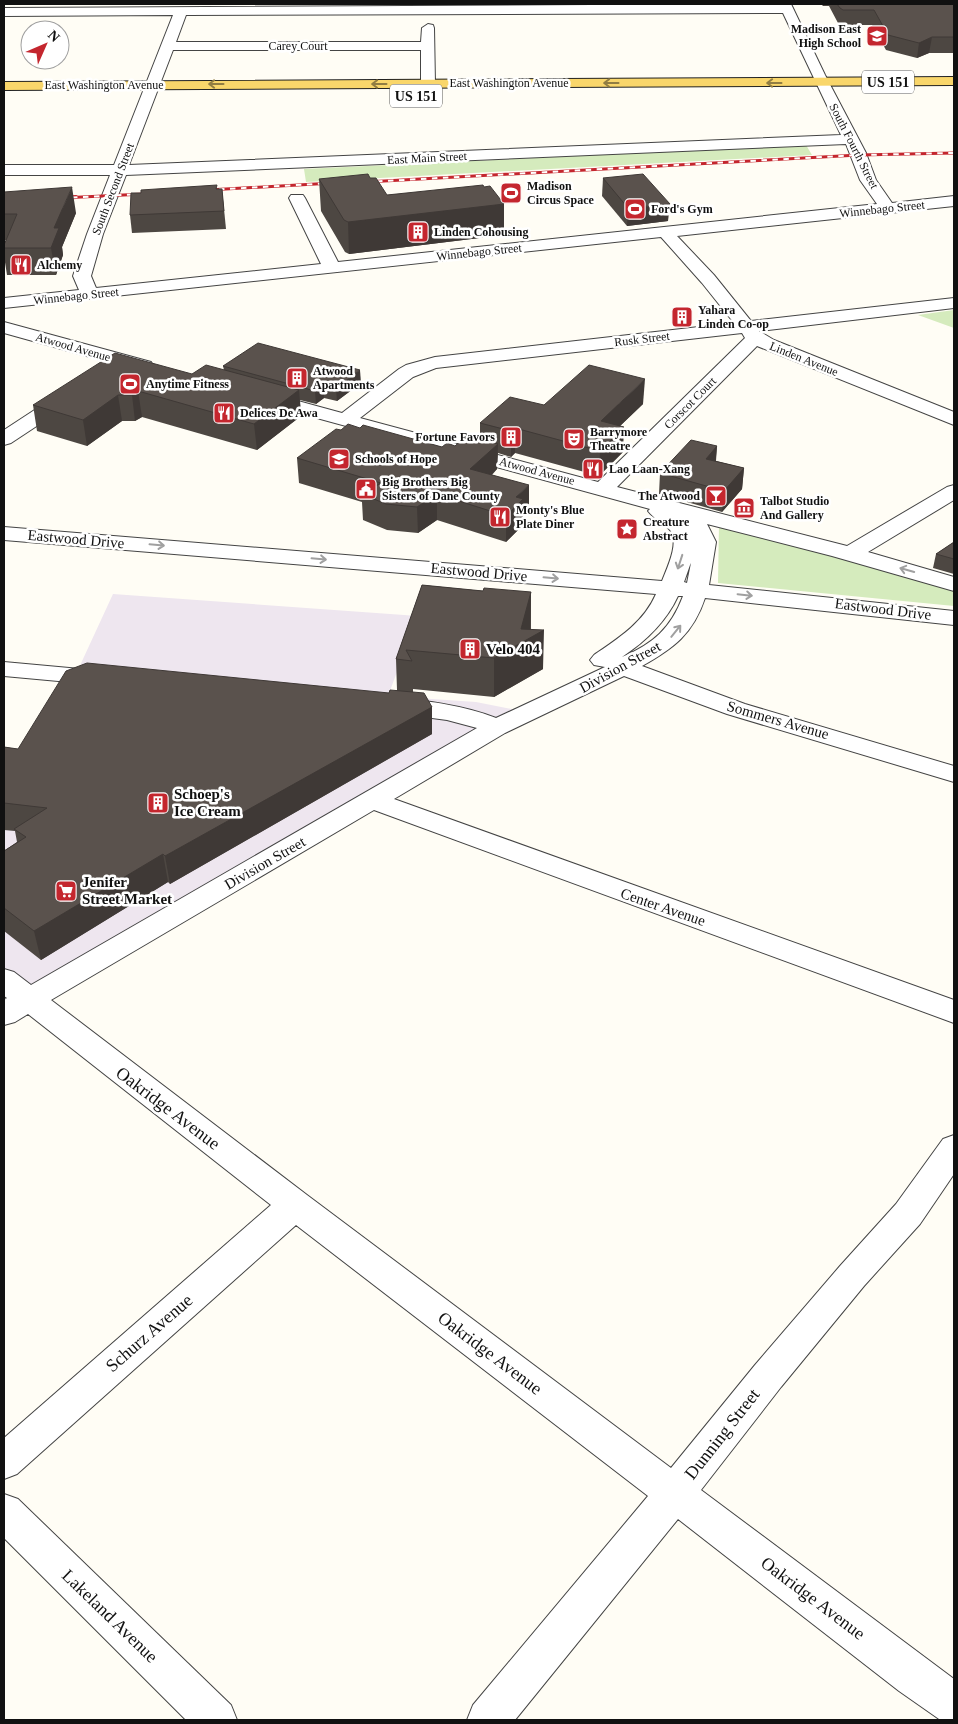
<svg xmlns="http://www.w3.org/2000/svg" width="958" height="1724" font-family="Georgia,serif">
<rect width="100%" height="100%" fill="#fffdf5"/>
<path fill="#eee6ef" d="M113,594L418,616L388,696L476,702L527,712L29,999L4,980V775L71,685Z"/>
<g fill="#d5ebbd">
<path d="M806,145L812,155L306,182L304,169Z"/>
<path d="M954,310V328L918,315Z"/>
<path d="M719,525L954,590V606L718,583Z"/>
</g>
<g fill="none" stroke-linecap="round" stroke-linejoin="round">
<g stroke="#444" stroke-width="2">
<g id="minor">
<path d="M779,4H791L825,75L866,153L876,180L892,203L954,196V206L677,236L714,275L751,321L954,298V308L759,331L774,340L954,412V425L757,346L617,487L847,546L947,487L954,485V500L868,552L954,577V591L832,556L707,524L716,542L709,585L954,611V625L705,598C693,634 674,648 642,666L745,704L954,766V782L727,714L624,676L505,733L394,799L954,1000V1023L374,810L51,1000L307,1195L671,1468L755,1365L840,1266L896,1204L943,1139L954,1135V1174L920,1224L864,1286L781,1387L701,1490L954,1679V1720L939,1719L899,1691L678,1519L515,1720H467L473,1705L648,1496L296,1225L17,1474L4,1479V1438L271,1205L28,1014L15,1022L4,1025V1000L7,998L4,996V969L14,972L31,985L477,728L447,720L387,712L384,707L387,702C412,695 472,708 496,718L605,667L594,665L590,660L594,655C619,638 644,622 656,594L4,540V527L662,581C667,568 680,542 670,530C663,523 654,519 648,511L650,509L258,402L255,398L258,394L265,392L342,413L399,369L406,365L435,357L734,323L702,283L661,237L4,308V298L79,290L73,276L87,234L110,175H4V165H114L173,15L4,16V8ZM783,13L841,135L129,165L173,50H421V84L428,88L435,84L434,28L433,25L428,24L422,28L421,42H176L186,15ZM846,144L860,180L877,204L338,262L305,198L303,195H291L289,198L321,264L96,288L91,276L103,234L126,175ZM742,333L745,338L598,482L360,418L413,377L436,368ZM691,563L687,583L684,582L690,565ZM678,596H683C671,628 653,644 622,657C646,641 666,622 678,596Z"/>
<path d="M4,322L151,362L153,366L151,370L144,372L4,333Z"/>
<path d="M66,392L73,394L76,398L73,402L11,443L4,445V430L59,394Z"/>
<path d="M4,662L102,671L111,673L114,678L111,683L102,685L4,676Z"/>
<path d="M4,1494L18,1499L231,1705L237,1720H186L4,1538Z"/>
</g>
</g>
<g stroke="#222" stroke-width="2">
<path id="major" d="M954,77V85L4,90V82Z"/>
</g>
<use href="#minor" fill="#fff" fill-rule="evenodd"/>
<use href="#major" fill="#f9d66b" fill-rule="evenodd"/>
<g stroke="#c4262e" stroke-width="3">
<g id="rail-far1">
<path d="M366,182L859,155L954,153"/>
<path d="M208,190L333,183"/>
<path d="M61,198L144,194"/>
</g>
</g>
<g stroke="#c4262e" stroke-width="4">
<path id="rail" d="M61,198L76,197"/>
</g>
<use href="#rail-far1" stroke="#fff" stroke-width="2" stroke-dasharray="5.5" stroke-linecap="butt"/>
<use href="#rail" stroke="#fff" stroke-width="2.5" stroke-dasharray="8" stroke-linecap="butt"/>
</g>
<g fill="#4d4742">
<path d="M821,4H954V53H929L917,58L886,50L872,25H841L838,23L829,6H823Z"/>
<path d="M603,178L668,221L627,226L602,196Z"/>
<path d="M319,179L387,195L484,187L504,204V235L349,254L345,252L321,211Z"/>
<path d="M217,189H222L226,229L132,233L130,215Z"/>
<path d="M4,192L76,213L62,247L63,255L56,275H7L4,256V245L6,240H4Z"/>
<path d="M223,366L361,383L337,401L324,398L316,404L300,400L301,416L257,450L142,417L135,421H122L87,446L37,431L33,405L192,374L224,370Z"/>
<path d="M643,404L620,426L623,452L599,476L515,453L511,457L498,453L497,469L492,475L529,511L523,516V525L506,542L437,520L418,533L387,530L363,520L362,502L299,483L297,458L341,430L360,428L442,447L455,446L480,439V423L544,405Z"/>
<path d="M717,446L716,461L744,468L742,489L722,512L659,494L660,473Z"/>
<path d="M954,542V574L933,568L936,554Z"/>
<path d="M422,585L483,591L531,592V630L543,669L494,697L413,689V692L432,707V734L170,884L168,882L41,960L4,931V851L17,842L15,831L4,830V747L18,749L389,693L397,690L396,659Z"/>
</g>
<g fill="#3f3936">
<path d="M932,37L929,53L917,58L919,43Z"/>
<path d="M72,187L76,213L62,247L63,255L56,275L51,248L54,228Z"/>
<path d="M504,204V235L349,254L348,222Z"/>
<path d="M670,204L668,221L627,226L628,208Z"/>
<path d="M360,370L361,383L337,401L336,388Z"/>
<path d="M645,379L643,404L599,446L601,421Z"/>
<path d="M324,384V398L316,404L315,391Z"/>
<path d="M299,390L301,416L257,450L254,424Z"/>
<path d="M138,391L142,417L135,421L132,395Z"/>
<path d="M118,395L122,421L87,446L83,420Z"/>
<path d="M624,427L623,452L599,476L600,451Z"/>
<path d="M515,428V453L511,457V431Z"/>
<path d="M498,444L497,469L470,495V469Z"/>
<path d="M717,446L715,467L706,459Z"/>
<path d="M744,468L742,489L722,512L724,491Z"/>
<path d="M529,485V511L523,516V525L506,542V516L516,497Z"/>
<path d="M437,494V520L418,533L417,507Z"/>
<path d="M531,592L530,630H544L543,669L494,697V658L521,629Z"/>
<path d="M432,707V734L170,884L165,856Z"/>
<path d="M163,854L168,882L41,960L34,931Z"/>
</g>
<g fill="#5a524d" stroke="#3f3936">
<path d="M837,4H954V37H932L919,43L888,35L874,10H843L840,8Z"/>
<path d="M368,174L370,178H376L387,195L483,185L484,187L490,186L504,204L348,222L344,220L319,179Z"/>
<path d="M643,174L670,204L628,208L603,178Z"/>
<path d="M217,185L216,189H222L224,211L130,215L131,193H141V190Z"/>
<path d="M72,187L54,228H59L51,248H4V245L17,214H4V192Z"/>
<path d="M258,343L360,370L336,388L324,384L315,391L223,366Z"/>
<path d="M115,353L192,374L206,365L299,390L254,424L138,391L132,395H118L83,420L33,405Z"/>
<path d="M589,365L645,379L601,421L624,427L600,451L515,428L511,431L480,423L510,397L544,405Z"/>
<path d="M348,424L360,428L363,425L442,447L447,443L455,446L466,436L498,444L470,469L529,485L516,497L523,499L506,516L437,494L417,507L386,504L362,494L381,483L297,458L336,429L341,430Z"/>
<path d="M691,440L717,446L706,459L744,468L724,491L660,473Z"/>
<path d="M954,542V559L936,554Z"/>
<path d="M422,585L483,591L484,588L531,592L521,629L544,630L494,658L406,650L412,661L396,659Z"/>
<path d="M87,663L389,693L390,690L424,693L432,707L165,856L163,854L34,931L4,908V851L26,837L14,829L47,808L4,803V747L18,749L66,671Z"/>
</g>
<defs><path id="oneway-shaft" d="M-6 0H5M1.5-3L5.5 0L1.5 3" fill="none" stroke-width="1.6" stroke-linecap="round" stroke-linejoin="round" transform="scale(1.25)"/></defs>
<g stroke="#917d42">
<use href="#oneway-shaft" transform="translate(611 83) rotate(180)"/>
<use href="#oneway-shaft" transform="translate(774 83) rotate(180)"/>
<use href="#oneway-shaft" transform="translate(216 84) rotate(180)"/>
<use href="#oneway-shaft" transform="translate(379 84) rotate(180)"/>
</g>
<g stroke="#a0a0a0">
<use href="#oneway-shaft" transform="translate(157 545) rotate(5)"/>
<use href="#oneway-shaft" transform="translate(319 559) rotate(5)"/>
<use href="#oneway-shaft" transform="translate(680 562) rotate(108)"/>
<use href="#oneway-shaft" transform="translate(907 570) rotate(-164)"/>
<use href="#oneway-shaft" transform="translate(551 578) rotate(5)"/>
<use href="#oneway-shaft" transform="translate(745 595) rotate(6)"/>
<use href="#oneway-shaft" transform="translate(676 631) rotate(-51)"/>
</g>
<defs>
<g id="school-square" transform="scale(1.125)"><rect x="-9" y="-9" width="18" height="18" rx="4" fill="#c4262e" stroke="#fff"/><path d="M0-5L7-2L0 1L-7-2ZM-4 1L0 2.5L4 1V4Q0 6-4 4Z" fill="#fff"/></g>
<g id="stadium-square" transform="scale(1.125)"><rect x="-9" y="-9" width="18" height="18" rx="4" fill="#c4262e" stroke="#fff"/><path d="M0-5a6.5 5 0 1 0 0 10a6.5 5 0 1 0 0-10ZM-3.5-1.8h7v3.6h-7Z" fill="#fff"/></g>
<g id="building-square" transform="scale(1.125)"><rect x="-9" y="-9" width="18" height="18" rx="4" fill="#c4262e" stroke="#fff"/><path d="M-4-6H4V6H1V3H-1V6H-4ZM-2.5-4.3h1.7v1.8h-1.7ZM.8-4.3h1.7v1.8H.8ZM-2.5-1h1.7V.8h-1.7ZM.8-1h1.7V.8H.8Z" fill="#fff"/></g>
<g id="restaurant-square" transform="scale(1.125)"><rect x="-9" y="-9" width="18" height="18" rx="4" fill="#c4262e" stroke="#fff"/><path d="M-5-6h1v4h1v-4h1v4h1v-4h1v5L-1.5 .5V6h-2V.5L-5-1ZM5-6V6H3V1.5H1.5Q1.5-4 5-6Z" fill="#fff"/></g>
<g id="theatre-square" transform="scale(1.125)"><rect x="-9" y="-9" width="18" height="18" rx="4" fill="#c4262e" stroke="#fff"/><path d="M-5-5.5Q0-4 5-5.5V0Q5 5 0 6Q-5 5-5 0ZM-3.3-2.5H-1v1.5H-3.3ZM1-2.5H3.3v1.5H1ZM-2.8 1Q0 5.5 2.8 1Z" fill="#fff"/></g>
<g id="civic-square" transform="scale(1.125)"><rect x="-9" y="-9" width="18" height="18" rx="4" fill="#c4262e" stroke="#fff"/><path d="M-.6-6.5H3V-4.5H.6V-3L4-1V1h2V6H-6V1h2V-1L-.6-3ZM-1.2 2.5V6h2.4V2.5Z" fill="#fff"/></g>
<g id="bar-square" transform="scale(1.125)"><rect x="-9" y="-9" width="18" height="18" rx="4" fill="#c4262e" stroke="#fff"/><path d="M-6-5H6L.8 .8V4.5H3.5V6h-7V4.5H-.8V.8Z" fill="#fff"/></g>
<g id="museum-square" transform="scale(1.125)"><rect x="-9" y="-9" width="18" height="18" rx="4" fill="#c4262e" stroke="#fff"/><path d="M0-6L6-3V-2H-6V-3ZM-5-1h2V3h-2ZM-1-1h2V3h-2ZM3-1h2V3H3ZM-6 4H6V6H-6Z" fill="#fff"/></g>
<g id="sight-square" transform="scale(1.125)"><rect x="-9" y="-9" width="18" height="18" rx="4" fill="#c4262e" stroke="#fff"/><path d="M0-6L1.8-2.2L6-1.7L2.9 1.2L3.7 5.4L0 3.3L-3.7 5.4L-2.9 1.2L-6-1.7L-1.8-2.2Z" fill="#fff"/></g>
<g id="supermarket-square" transform="scale(1.125)"><rect x="-9" y="-9" width="18" height="18" rx="4" fill="#c4262e" stroke="#fff"/><path d="M-6-5.5h2.5l.6 2H6L4.5 2H-2.5L-4.4-4H-6ZM-1.5 3.2a1.3 1.3 0 1 0 .1 0ZM3 3.2a1.3 1.3 0 1 0 .1 0Z" fill="#fff"/></g>
</defs>
<g fill-rule="evenodd">
<use href="#school-square" x="877" y="36"/>
<use href="#stadium-square" x="511" y="193"/>
<use href="#stadium-square" x="635" y="209"/>
<use href="#building-square" x="418" y="232"/>
<use href="#restaurant-square" x="21" y="265"/>
<use href="#building-square" x="682" y="317"/>
<use href="#building-square" x="297" y="378"/>
<use href="#stadium-square" x="130" y="384"/>
<use href="#restaurant-square" x="224" y="413"/>
<use href="#building-square" x="511" y="437"/>
<use href="#theatre-square" x="574" y="439"/>
<use href="#school-square" x="339" y="459"/>
<use href="#restaurant-square" x="593" y="469"/>
<use href="#civic-square" x="366" y="489"/>
<use href="#bar-square" x="716" y="496"/>
<use href="#museum-square" x="744" y="508"/>
<use href="#restaurant-square" x="500" y="517"/>
<use href="#sight-square" x="627" y="529"/>
<use href="#building-square" x="470" y="649"/>
<use href="#building-square" x="158" y="803"/>
<use href="#supermarket-square" x="66" y="891"/>
</g>
<g text-anchor="middle" stroke-width="5" stroke-linejoin="round" paint-order="stroke">
<g font-size="12" font-weight="bold" fill="#111" stroke="#fff" text-anchor="start">
<text x="861" y="33" text-anchor="end">Madison East<tspan x="861" dy="14">High School</tspan></text>
<text x="527" y="190">Madison<tspan x="527" dy="14">Circus Space</tspan></text>
<text x="651" y="213">Ford's Gym</text>
<text x="434" y="236">Linden Cohousing</text>
<text x="37" y="269">Alchemy</text>
<text x="698" y="314">Yahara<tspan x="698" dy="14">Linden Co-op</tspan></text>
<text x="313" y="375">Atwood<tspan x="313" dy="14">Apartments</tspan></text>
<text x="146" y="388">Anytime Fitness</text>
<text x="240" y="417">Delices De Awa</text>
<text x="590" y="436">Barrymore<tspan x="590" dy="14">Theatre</tspan></text>
<text x="495" y="441" text-anchor="end">Fortune Favors</text>
<text x="355" y="463">Schools of Hope</text>
<text x="609" y="473">Lao Laan-Xang</text>
<text x="382" y="486">Big Brothers Big<tspan x="382" dy="14">Sisters of Dane County</tspan></text>
<text x="700" y="500" text-anchor="end">The Atwood</text>
<text x="760" y="505">Talbot Studio<tspan x="760" dy="14">And Gallery</tspan></text>
<text x="516" y="514">Monty's Blue<tspan x="516" dy="14">Plate Diner</tspan></text>
<text x="643" y="526">Creature<tspan x="643" dy="14">Abstract</tspan></text>
</g>
<g font-size="12" fill="#111" stroke="#fff">
<text x="298" y="50">Carey Court</text>
<text x="509" y="87">East Washington Avenue</text>
<text x="104" y="89">East Washington Avenue</text>
<text transform="translate(854 146) rotate(63)" y="4">South Fourth Street</text>
<text transform="translate(427 158) rotate(-3)" y="4">East Main Street</text>
<text transform="translate(113 189) rotate(-69)" y="4">South Second Street</text>
<text transform="translate(882 209) rotate(-6)" y="4">Winnebago Street</text>
<text transform="translate(479 252) rotate(-6)" y="4">Winnebago Street</text>
<text transform="translate(76 296) rotate(-6)" y="4">Winnebago Street</text>
<text transform="translate(642 339) rotate(-7)" y="4">Rusk Street</text>
<text transform="translate(73 347) rotate(16)" y="4">Atwood Avenue</text>
<text transform="translate(804 359) rotate(22)" y="4">Linden Avenue</text>
<text transform="translate(690 403) rotate(-45)" y="4">Corscot Court</text>
<text transform="translate(537 471) rotate(15)" y="4">Atwood Avenue</text>
</g>
<g fill="#fff" stroke="#585858" stroke-width="1">
<rect x="862" y="70.5" width="52" height="23" rx="4"/>
<rect x="390" y="84.5" width="52" height="23" rx="4"/>
</g>
<g font-size="14" font-weight="bold" fill="#111">
<text x="888" y="87">US 151</text>
<text x="416" y="101">US 151</text>
</g>
<g font-size="15" fill="#111" stroke="#fff">
<text transform="translate(76 539) rotate(5)" y="5">Eastwood Drive</text>
<text transform="translate(479 572) rotate(5)" y="5">Eastwood Drive</text>
<text transform="translate(883 609) rotate(7)" y="5">Eastwood Drive</text>
<text transform="translate(620 667) rotate(-29)" y="5">Division Street</text>
<text transform="translate(778 720) rotate(16)" y="5">Sommers Avenue</text>
<text transform="translate(265 863) rotate(-30)" y="5">Division Street</text>
<text transform="translate(663 907) rotate(19)" y="5">Center Avenue</text>
</g>
<g font-size="15" font-weight="bold" fill="#111" stroke="#fff" text-anchor="start">
<text x="486" y="654">Velo 404</text>
<text x="174" y="799">Schoep's<tspan x="174" dy="17">Ice Cream</tspan></text>
<text x="82" y="887">Jenifer<tspan x="82" dy="17">Street Market</tspan></text>
</g>
<g font-size="18" fill="#111" stroke="#fff">
<text transform="translate(168 1108) rotate(37)" y="6">Oakridge Avenue</text>
<text transform="translate(149 1333) rotate(-41)" y="6">Schurz Avenue</text>
<text transform="translate(490 1353) rotate(37)" y="6">Oakridge Avenue</text>
<text transform="translate(722 1434) rotate(-52)" y="6">Dunning Street</text>
<text transform="translate(813 1598) rotate(37)" y="6">Oakridge Avenue</text>
<text transform="translate(110 1616) rotate(44)" y="6">Lakeland Avenue</text>
</g>
</g>
<rect width="958" height="1724" fill="none" stroke="#111111" stroke-width="10"/>
<g transform="translate(45 45) rotate(45)"><circle r="24" fill="#ffffff" stroke="#a0a0a0"/>
<path d="M0-4L9 19L0 12L-9 19Z" fill="#c4262e"/>
<text y="-8" font-size="14" font-weight="bold" text-anchor="middle" fill="#111111">N</text>
</g>
</svg>
